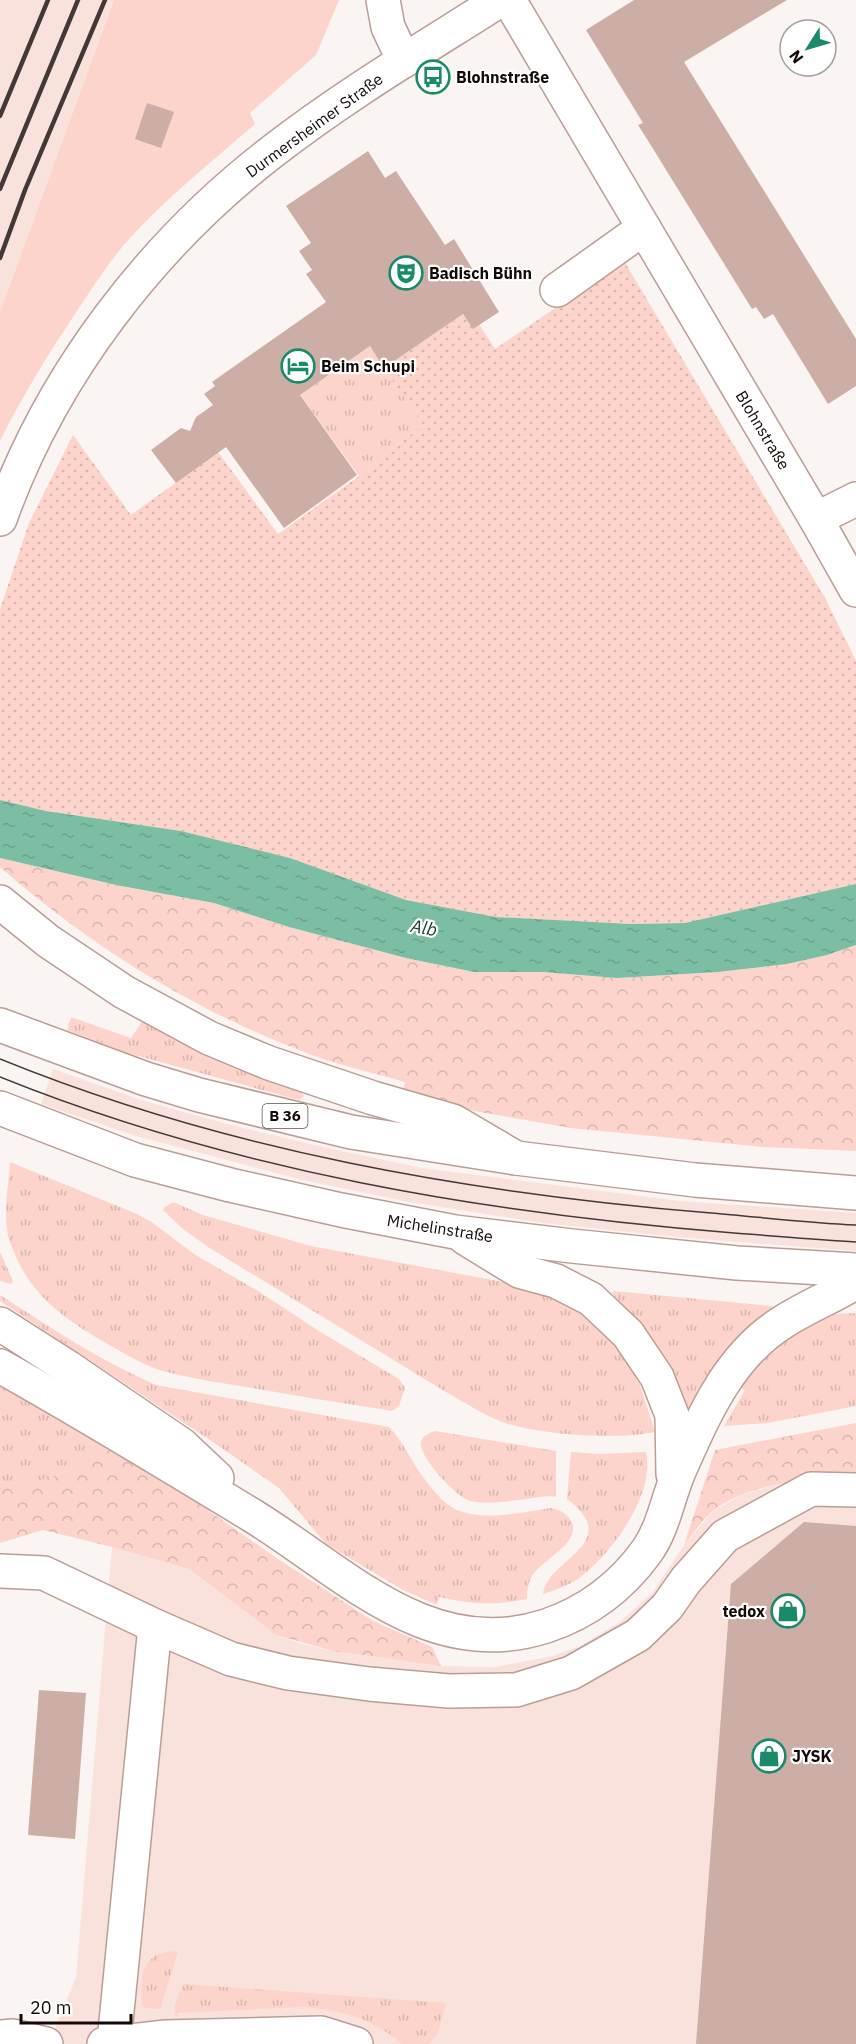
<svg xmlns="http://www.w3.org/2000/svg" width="856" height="2044" font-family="'IBM Plex Sans',sans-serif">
<defs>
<pattern id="grass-tufts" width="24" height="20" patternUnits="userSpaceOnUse" patternTransform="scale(1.5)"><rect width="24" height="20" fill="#fcd4cb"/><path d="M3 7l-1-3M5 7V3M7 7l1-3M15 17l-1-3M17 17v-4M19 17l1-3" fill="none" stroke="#d7b5ad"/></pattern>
<pattern id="forest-crowns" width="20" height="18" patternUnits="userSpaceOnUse" patternTransform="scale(1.5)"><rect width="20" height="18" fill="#fcd4cb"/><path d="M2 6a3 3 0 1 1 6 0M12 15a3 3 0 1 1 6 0" fill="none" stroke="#d7b5ad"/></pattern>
<pattern id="park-dots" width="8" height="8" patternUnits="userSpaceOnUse" patternTransform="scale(1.5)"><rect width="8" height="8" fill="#fcd4cb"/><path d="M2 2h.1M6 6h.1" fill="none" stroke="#d7b5ad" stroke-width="1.8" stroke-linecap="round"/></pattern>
<pattern id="water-ripples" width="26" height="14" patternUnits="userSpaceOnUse" patternTransform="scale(1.5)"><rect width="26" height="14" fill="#7bbea4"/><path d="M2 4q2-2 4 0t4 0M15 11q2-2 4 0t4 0" fill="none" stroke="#69a28c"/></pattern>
</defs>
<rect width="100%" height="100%" fill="#faf4f2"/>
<g fill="#fae2dc">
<path d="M0,0H114L0,312Z"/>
<path d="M53,1069L141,1100L227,1124L314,1145L422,1168L680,1201L856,1213V1251L675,1237L543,1223L409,1202L298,1179L136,1136L41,1104Z"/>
<path d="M856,1478V2044H49L76,1977L112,1547L189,1569L276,1635L302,1644L333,1651L441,1666L495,1667L553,1656L580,1646L620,1622L653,1592L684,1545L713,1511L741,1495L771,1486Z"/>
</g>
<g fill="url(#grass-tufts)">
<path d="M370,346L423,425L359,476L300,395Z"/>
<path d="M71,1017L131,1038L143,1020L225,1062L294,1089L302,1093L304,1096L299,1100L124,1052L67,1030Z"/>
<path d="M10,1162L137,1214L153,1223L194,1254L258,1291L319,1331L399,1379L405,1388L399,1406L392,1411L374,1408C333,1402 293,1395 252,1388C222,1383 192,1379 163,1371C145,1366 129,1356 113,1347C65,1320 27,1295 9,1239C2,1215 9,1186 10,1162Z"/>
<path d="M173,1202L203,1215L311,1246L540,1289L586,1314L614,1339L639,1382L655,1432C615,1440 547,1435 508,1424C486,1417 466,1403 446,1392L208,1247L183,1229L163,1210L165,1207Z"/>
<path d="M0,1252L13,1281L11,1284L0,1281Z"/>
<path d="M614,1291L771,1306L775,1309L686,1418L625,1308L612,1293Z"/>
<path d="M0,1295C51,1328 101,1361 156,1385L389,1427C402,1440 410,1458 420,1473C430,1486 444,1506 460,1511C485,1521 525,1512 551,1508C560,1510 567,1513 571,1521C583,1542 541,1560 532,1576C528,1583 527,1591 527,1599C492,1606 473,1604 439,1597L437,1605L403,1590L326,1544L279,1488L216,1444L0,1301Z"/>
<path d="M856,1313V1406L768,1423L724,1426L745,1390L739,1387L774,1346L819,1320L836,1314Z"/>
<path d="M0,1381L108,1447L75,1468L55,1476L20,1487H8L0,1481Z"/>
<path d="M435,1431L556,1451V1497L550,1496C525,1498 495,1506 470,1501C457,1498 417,1455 421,1442C423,1435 430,1433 435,1431Z"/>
<path d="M571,1452L599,1454L646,1452C656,1494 610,1556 578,1579C567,1586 555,1590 543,1594C546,1559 626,1544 567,1499Z"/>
<path d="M170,1951L178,1952L160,2009L145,2008L142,2005C141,1979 139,1956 170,1951Z"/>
<path d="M184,1984L446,2003L438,2033L429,2044H400L401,2043C370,2017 342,2011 303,2007L178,2013L179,2016L176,2017C171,2007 179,1994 184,1984Z"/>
</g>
<g fill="url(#forest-crowns)">
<path d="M0,858L116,885L214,903L289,927L406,958L474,972H543L617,978L718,972L787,964L827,955L856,945V1151L763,1147L571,1128L474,1111L403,1091L405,1082C374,1073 342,1066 312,1055C196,1012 93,948 0,867Z"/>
<path d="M856,1423V1478C808,1481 754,1480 714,1510C703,1519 693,1534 684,1545L715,1450Z"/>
<path d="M108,1447L148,1468L275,1557L373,1621L432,1647L441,1666L333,1651L276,1635L189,1569L112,1547L43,1530L0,1543V1481L8,1487H20L55,1476L75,1468Z"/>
</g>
<path fill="url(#park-dots)" d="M624,261L825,598L856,661V884L685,923L631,924L496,917L406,900L290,858L181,831L46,811L0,800V609L29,523L73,435L131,515L218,452L278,534L359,476L423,425L384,368L463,314L473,328L479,324L495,349Z"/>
<path fill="#fcd4cb" d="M114,0H339L316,55L250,113L255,124C213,161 168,196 130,238C111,259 95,284 79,308C50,351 23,395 0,441V312Z"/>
<path fill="url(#water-ripples)" d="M0,800L46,811L181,831L290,858L406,900L496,917L631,924L685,923L856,884V945L827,955L787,964L718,972L617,978L543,972H474L406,958L289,927L214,903L116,885L0,858Z"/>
<g fill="#ccaea7">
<path d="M634,0H787L684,62L856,339V386L828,404L773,314L764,319L756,307L752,309L647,139L638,125L643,123L586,30Z"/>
<path d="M147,103L174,112L161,148L135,139Z"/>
<path d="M368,151L385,178L396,171L445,245L454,239L499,312L473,329L463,314L384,368L370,346L300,395L357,475L284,528L226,447L176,483L151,450L181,428L190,431L196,417L213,405L204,394L215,386L212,382L326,302L306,274L312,270L299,251L311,243L286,206Z"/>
<path d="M804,1522L856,1526V2044H696L731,1584Z"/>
<path d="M39,1690L86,1693L75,1839L28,1835Z"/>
</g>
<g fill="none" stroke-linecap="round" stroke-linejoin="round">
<g stroke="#bb9d96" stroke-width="36">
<g id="minor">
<path d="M383,0L388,27L404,61"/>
<path d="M509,0L816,519L856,499"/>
<path d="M557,290L644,228"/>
<path d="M0,519C51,375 152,244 273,151C345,95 423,49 500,0"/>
<path d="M0,1571L44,1573L155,1626L231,1659L288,1673L369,1684L449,1691L516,1690L571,1673L638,1635L667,1607L686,1580L725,1536L811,1489L856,1490"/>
<path d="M0,2037L13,2036L46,2044"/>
<path d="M114,2042L155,1626"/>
<path d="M104,2044L166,2037L321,2033L356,2044"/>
</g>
</g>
<g stroke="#bb9d96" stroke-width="36">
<g id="major">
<path d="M816,519L856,590"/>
<path d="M0,1025L146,1079L199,1095L351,1132L516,1158L695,1180L856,1193"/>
<path d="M0,1108L135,1160L230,1185L341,1210L455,1232L572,1246L737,1263L856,1270"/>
<path d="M465,1238L519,1271L556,1281L591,1299L628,1334L657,1377L672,1415L673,1474"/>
<path d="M0,1324L69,1368L182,1445L217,1478"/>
<path d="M0,1366C86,1414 169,1465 253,1516C344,1572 430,1664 546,1626C588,1612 621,1587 647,1551C664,1527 668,1496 680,1469C705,1413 729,1356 783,1322C806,1307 832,1297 856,1282"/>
</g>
</g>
<g stroke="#bb9d96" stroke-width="36">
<path id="highway" d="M0,902L48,941L124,992L209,1038L269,1063L373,1098L453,1121L516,1158"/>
</g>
<use href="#minor" stroke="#fff" stroke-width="33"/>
<use href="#major" stroke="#fff" stroke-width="33"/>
<use href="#highway" stroke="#fff" stroke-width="33"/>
<g stroke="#423937" stroke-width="1.5">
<path d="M0,1059C226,1151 469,1193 711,1213C759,1217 808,1223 856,1225"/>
<path d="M0,1077C233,1171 484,1213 734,1233C775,1236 815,1240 856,1242"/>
</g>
<g stroke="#423937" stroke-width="4.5">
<path d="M0,116L48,0"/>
<path d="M0,189L78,0"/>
<path d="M0,258L25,190L105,0"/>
</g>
</g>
<defs>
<g id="bus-ring" transform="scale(1.725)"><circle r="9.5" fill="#fff" stroke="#1b8a6a" stroke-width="1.5"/><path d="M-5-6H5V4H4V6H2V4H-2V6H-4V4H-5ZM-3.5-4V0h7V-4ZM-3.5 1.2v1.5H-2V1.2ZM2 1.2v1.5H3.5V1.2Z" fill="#1b8a6a"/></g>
<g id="theatre-ring" transform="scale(1.725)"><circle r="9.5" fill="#fff" stroke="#1b8a6a" stroke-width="1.5"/><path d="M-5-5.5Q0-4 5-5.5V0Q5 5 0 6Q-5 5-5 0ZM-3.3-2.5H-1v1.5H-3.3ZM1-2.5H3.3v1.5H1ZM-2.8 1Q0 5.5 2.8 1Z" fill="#1b8a6a"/></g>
<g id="hotel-ring" transform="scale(1.725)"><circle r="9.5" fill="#fff" stroke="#1b8a6a" stroke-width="1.5"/><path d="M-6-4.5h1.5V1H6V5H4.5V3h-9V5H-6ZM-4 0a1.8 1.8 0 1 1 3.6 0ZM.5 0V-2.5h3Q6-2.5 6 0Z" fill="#1b8a6a"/></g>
<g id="shop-ring" transform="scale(1.725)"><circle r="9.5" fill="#fff" stroke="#1b8a6a" stroke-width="1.5"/><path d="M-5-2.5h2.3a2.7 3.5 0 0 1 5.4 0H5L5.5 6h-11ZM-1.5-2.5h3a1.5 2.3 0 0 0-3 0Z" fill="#1b8a6a"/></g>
</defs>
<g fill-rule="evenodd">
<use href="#bus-ring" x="433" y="77"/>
<use href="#theatre-ring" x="406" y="273"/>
<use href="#hotel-ring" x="298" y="366"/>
<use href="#shop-ring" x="788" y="1611"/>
<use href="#shop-ring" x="769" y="1756"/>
</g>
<g text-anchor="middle" stroke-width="4.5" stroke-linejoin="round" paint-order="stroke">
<rect fill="#fff" stroke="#5a5351" stroke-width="1.5" x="262.5" y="1104" width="45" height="24" rx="4.5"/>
<g font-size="15" font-weight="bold" fill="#130907">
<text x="285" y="1121">B 36</text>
</g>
<g font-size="16" font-weight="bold" fill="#130907" stroke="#fff" text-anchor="start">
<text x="456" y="83">Blohnstraße</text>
<text x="429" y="279">Badisch Bühn</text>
<text x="321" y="372">Beim Schupi</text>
<text x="765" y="1617" text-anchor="end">tedox</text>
<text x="792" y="1762">JYSK</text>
</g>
<g font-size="16" fill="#130907" stroke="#fff">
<text transform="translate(314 125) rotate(-36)" y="6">Durmersheimer Straße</text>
<text transform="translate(763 430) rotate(59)" y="6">Blohnstraße</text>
<text transform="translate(440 1228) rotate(9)" y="6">Michelinstraße</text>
</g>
<g font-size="18" font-style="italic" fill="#16362a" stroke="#fff">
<text transform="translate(424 928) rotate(10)" y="6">Alb</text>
</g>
</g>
<g transform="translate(808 48) rotate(233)"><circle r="28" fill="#ffffff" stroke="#a19d9c" stroke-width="1.5"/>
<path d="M0-4.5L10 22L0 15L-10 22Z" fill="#1b8a6a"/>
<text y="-9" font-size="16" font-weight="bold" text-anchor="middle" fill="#130907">N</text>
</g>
<path d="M21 2014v9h110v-9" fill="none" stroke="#130907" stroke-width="3"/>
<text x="30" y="2014" font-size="18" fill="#130907" stroke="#ffffff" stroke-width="4.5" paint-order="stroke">20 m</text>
</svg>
